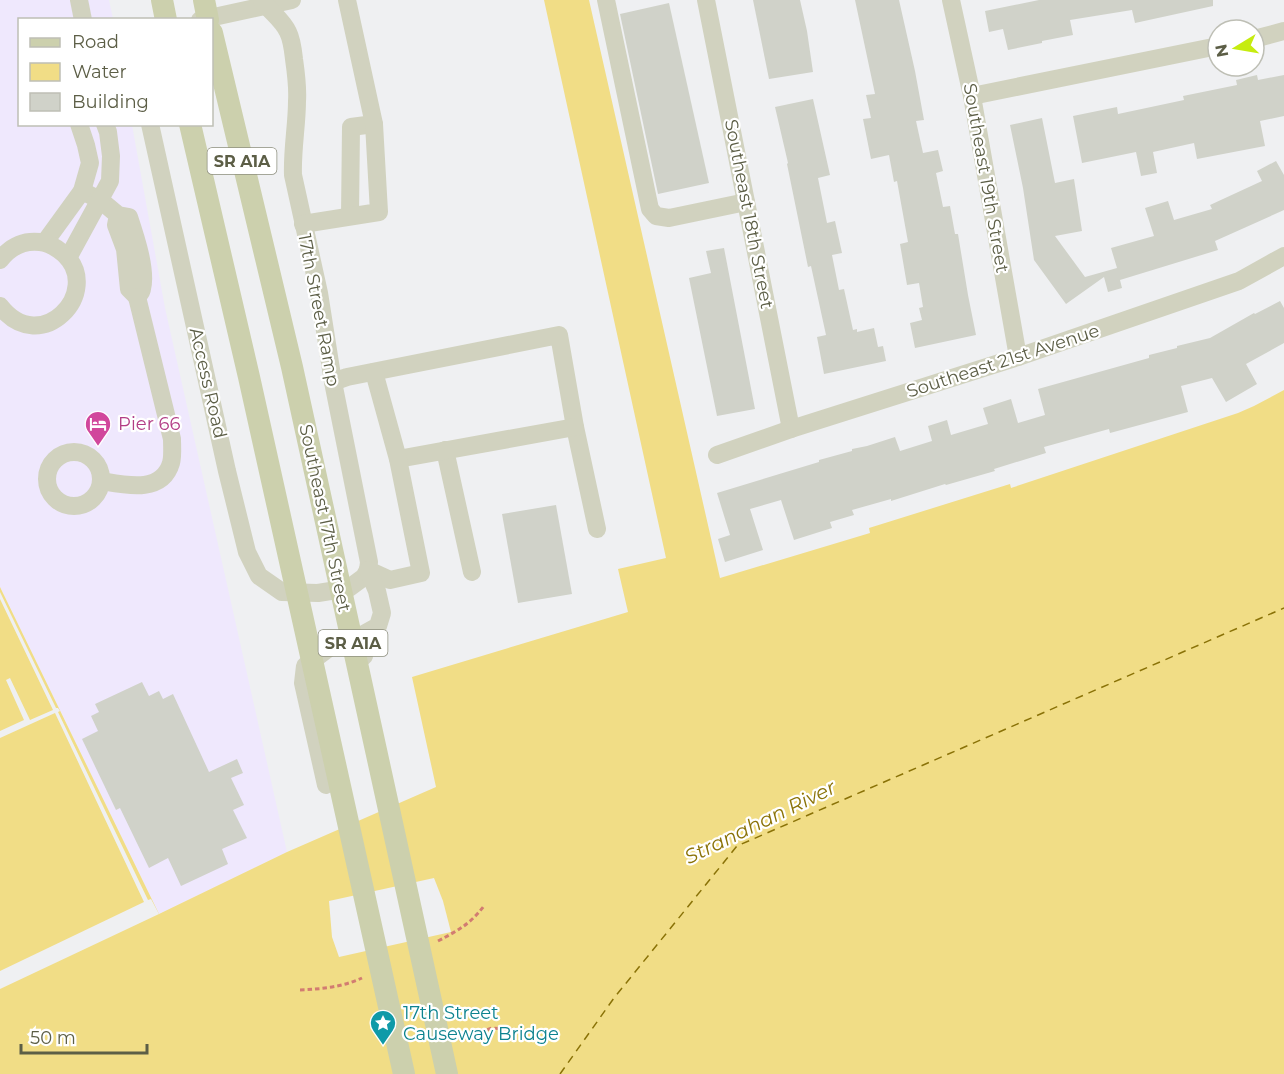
<svg xmlns="http://www.w3.org/2000/svg" width="1284" height="1074" font-family="Montserrat,sans-serif">
<rect width="100%" height="100%" fill="#eff0f2"/>
<path fill="#efe8fd" d="M0,0H109L113,19L20,20V124L132,125L165,308L287,852L159,914L0,587Z"/>
<path fill="#f1dd86" d="M544,0H589L720,578L870,533L869,528L1010,484L1011,488L1238,413L1254,406L1284,390V1074H0V587L159,914L287,852L436,787L412,677L628,612L618,569L666,558Z"/>
<g fill="#eff0f2">
<path d="M0,592L56,708H58L60,711L58,712L148,900L151,899L159,914L0,989V971L144,902L55,713L0,738V731L24,720L6,680L10,678L30,720L53,710L0,599Z"/>
<path d="M434,878L443,901L451,932L339,957L332,937L329,901Z"/>
</g>
<g fill="none" stroke-linecap="round" stroke-linejoin="round">
<path stroke="#8a7207" stroke-width="1.5" stroke-dasharray="8 6" stroke-linecap="butt" d="M560,1074L614,998L737,846L1284,608"/>
</g>
<g fill="#d0d2c9">
<path d="M753,0H800L807,31L813,72L769,79Z"/>
<path d="M855,0H899L915,71L924,120L916,121L923,153L938,150L943,171L936,173L943,207L950,206L955,234H958L968,295L976,335L915,348L910,323L922,320L919,308L923,307L919,283L907,285L900,244L908,242L897,181L894,182L889,155L871,159L863,119L871,118L866,95L875,94Z"/>
<path d="M1039,0H1213V6L1135,23L1132,10L1070,20L1073,35L1042,41V43L1008,50L1003,29L989,32L985,11Z"/>
<path d="M669,3L709,183L658,194L620,14Z"/>
<path d="M1257,75L1258,80L1284,75V116L1260,121L1265,146L1197,159L1194,143L1153,152L1157,173L1141,176L1136,152L1082,163L1073,116L1117,107L1118,114L1184,100L1183,96L1237,85L1236,80Z"/>
<path d="M813,99L830,175L818,178L827,223L835,221L842,253L832,255L839,290L844,289L853,330L857,329V332L874,328L878,347L883,346L886,361L824,374L817,337L826,335L811,266L808,267L787,164L788,163L775,107Z"/>
<path d="M1042,118L1055,183L1074,179L1082,231L1055,236L1085,277L1117,268L1111,248L1154,236L1145,208L1168,201L1174,220L1212,209L1210,205L1262,181L1257,171L1276,161L1284,175V210L1215,241L1218,250L1120,280L1122,288L1108,292L1104,277L1066,304L1034,260L1023,188L1010,125Z"/>
<path d="M724,248L755,409L717,416L689,278L711,273L706,251Z"/>
<path d="M1280,301L1284,308V343L1246,364L1257,384L1226,402L1212,378L1181,386L1188,412L1110,433L1109,429L1044,447L1046,453L994,469L995,471L946,485L945,484L891,501V499L852,510L854,515L830,522L832,528L794,540L781,500L750,509L763,550L725,562L718,539L730,535L717,493L819,462V460L852,451V449L867,446L895,437L900,451L932,441L928,426L947,420L951,435L988,424L983,408L1011,399L1018,423L1045,415L1038,389L1149,358V355L1177,348V346L1210,338L1254,313L1255,314Z"/>
<path d="M556,505L572,594L518,603L502,514Z"/>
<path d="M142,682L149,696L159,691L163,699L173,694L209,772L237,759L243,773L231,778L244,805L233,810L247,838L222,849L228,864L181,886L168,858L149,868L120,808L116,810L82,739L98,731L91,716L99,712L95,704Z"/>
</g>
<g fill="none" stroke-linecap="round" stroke-linejoin="round">
<g stroke="#d27c71" stroke-width="3" stroke-dasharray="4.5 3" stroke-linecap="butt">
<path d="M438,941C459,930 470,924 484,906"/>
<path d="M300,990C322,989 342,987 362,978"/>
<path d="M459,1040L492,1028L519,1030"/>
</g>
<g stroke="#d1d2bf" stroke-width="18">
<path d="M79,0L83,20"/>
<path d="M606,0L650,209L656,216L669,218L746,202"/>
<path d="M706,0L791,429"/>
<path d="M951,0L972,96L1018,357"/>
<path d="M200,20L292,0"/>
<path d="M1254,39L1284,31"/>
<path d="M972,96L1218,46"/>
<path d="M150,124L227,471L247,552L259,576L282,592L318,593L349,588L364,577L368,570L369,562L333,382L319,293L293,175C292,150 297,125 297,101C298,87 296,73 294,59C293,50 292,40 288,32C282,19 270,12 262,0"/>
<path d="M82,191L100,200L118,215L129,217C135,235 147,270 142,289C142,292 139,295 137,297L129,289L125,249L116,225L118,215"/>
<path d="M350,216L351,127L374,124"/>
<path d="M303,224L379,212L374,124L347,0"/>
<path d="M45,242L82,191L90,163L86,145L79,124"/>
<path d="M68,258L110,181L111,156L108,132L105,124"/>
<path d="M0,260C10,247 23,240 40,242C50,243 57,248 64,254C104,291 41,359 0,306"/>
<path d="M333,382L347,377L559,335L575,427L597,529"/>
<path d="M445,450L472,572"/>
<circle cx="74" cy="479" r="27"/>
<path d="M717,455L791,429L1018,357L1239,281L1284,256"/>
<path d="M398,459L575,427"/>
<path d="M101,481C125,485 162,494 171,463C173,456 172,446 172,439L137,297"/>
<path d="M368,570L390,580L421,573L398,459L374,372"/>
<path d="M364,656L360,636L378,626L382,613L377,591L368,570"/>
<path d="M326,785L303,683L305,666L333,645L360,636"/>
</g>
<g stroke="#ccd0ad" stroke-width="22">
<path d="M162,0L166,20"/>
<path d="M204,0L208,20"/>
<path d="M212,33L292,367L447,1074"/>
<path d="M190,124L249,377L404,1074"/>
</g>
</g>
<defs>
<g id="hotel-pin" transform="scale(1.35)"><path d="M0 17L-7.5 6A9.5 9.5 0 1 1 7.5 6Z" fill="#d1479c" stroke="#fff"/><path d="M-6-4.5h1.5V1H6V5H4.5V3h-9V5H-6ZM-4 0a1.8 1.8 0 1 1 3.6 0ZM.5 0V-2.5h3Q6-2.5 6 0Z" fill="#fff"/></g>
<g id="sight-pin" transform="scale(1.35)"><path d="M0 17L-7.5 6A9.5 9.5 0 1 1 7.5 6Z" fill="#0f9aa8" stroke="#fff"/><path d="M0-6L1.8-2.2L6-1.7L2.9 1.2L3.7 5.4L0 3.3L-3.7 5.4L-2.9 1.2L-6-1.7L-1.8-2.2Z" fill="#fff"/></g>
</defs>
<g fill-rule="evenodd">
<use href="#hotel-pin" x="98" y="424"/>
<use href="#sight-pin" x="383" y="1023"/>
</g>
<g text-anchor="middle" stroke-width="4.5" stroke-linejoin="round" paint-order="stroke">
<g fill="#fff" stroke="#8d8e7e" stroke-width="1.5">
<rect x="207.5" y="148" width="69" height="26" rx="4.5"/>
<rect x="318.5" y="630" width="69" height="26" rx="4.5"/>
</g>
<g font-size="16" font-weight="bold" fill="#5c5e46">
<text x="242" y="167">SR A1A</text>
<text x="353" y="649">SR A1A</text>
</g>
<g font-size="18" fill="#5c5e46" stroke="#fff">
<text transform="translate(986 178) rotate(80)" y="6">Southeast 19th Street</text>
<text transform="translate(749 214) rotate(79)" y="6">Southeast 18th Street</text>
<text transform="translate(319 310) rotate(79)" y="6">17th Street Ramp</text>
<text transform="translate(1003 361) rotate(-18)" y="6">Southeast 21st Avenue</text>
<text transform="translate(208 383) rotate(77)" y="6">Access Road</text>
<text transform="translate(325 518) rotate(78)" y="6">Southeast 17th Street</text>
</g>
<g font-size="18" fill="#b23c85" stroke="#fff" text-anchor="start">
<text x="118" y="430">Pier 66</text>
</g>
<g font-size="18" fill="#0d838f" stroke="#fff" text-anchor="start">
<text x="403" y="1019">17th Street<tspan x="403" dy="21">Causeway Bridge</tspan></text>
</g>
<g font-size="20" font-style="italic" fill="#8a7207" stroke="#fff">
<text transform="translate(760 822) rotate(-26)" y="7">Stranahan River</text>
</g>
</g>
<rect x="18" y="18" width="195" height="108" fill="#ffffff" stroke="#bebfb5" stroke-width="1.5"/>
<rect x="30" y="38" width="30" height="9" fill="#ccd0ad" stroke="#bebfb5" stroke-width="1.5"/>
<text x="72" y="48" font-size="18" fill="#5c5e46">Road</text>
<rect x="30" y="63" width="30" height="18" fill="#f1dd86" stroke="#bebfb5" stroke-width="1.5"/>
<text x="72" y="78" font-size="18" fill="#5c5e46">Water</text>
<rect x="30" y="93" width="30" height="18" fill="#d0d2c9" stroke="#bebfb5" stroke-width="1.5"/>
<text x="72" y="108" font-size="18" fill="#5c5e46">Building</text>
<g transform="translate(1236 48) rotate(259)"><circle r="28" fill="#ffffff" stroke="#bebfb5" stroke-width="1.5"/>
<path d="M0-4.5L10 22L0 15L-10 22Z" fill="#c6ec0f"/>
<text y="-9" font-size="16" font-weight="bold" text-anchor="middle" fill="#5c5e46">N</text>
</g>
<path d="M21 1044v9h126v-9" fill="none" stroke="#5c5e46" stroke-width="3"/>
<text x="30" y="1044" font-size="18" fill="#5c5e46" stroke="#ffffff" stroke-width="4.5" paint-order="stroke">50 m</text>
</svg>
